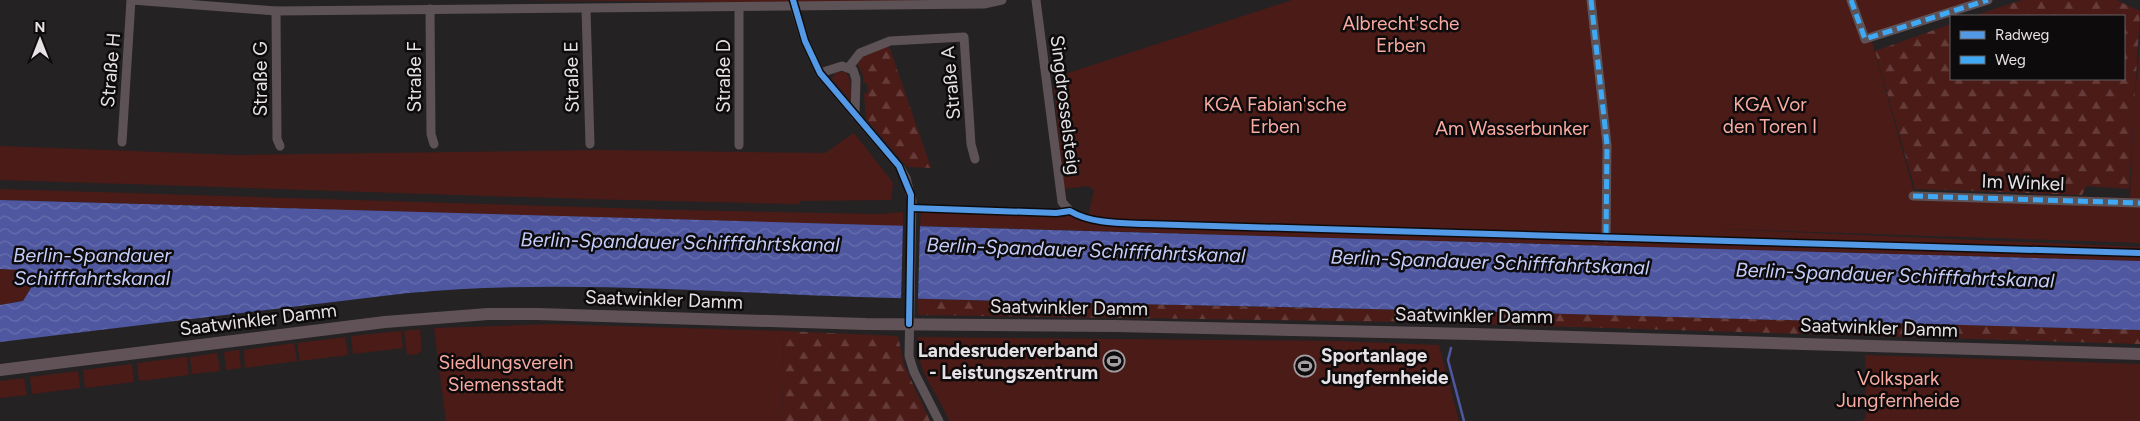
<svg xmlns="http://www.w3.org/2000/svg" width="2140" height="421" font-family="Figtree,sans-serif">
<defs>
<pattern id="forest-firs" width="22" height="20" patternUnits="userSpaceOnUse" patternTransform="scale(1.25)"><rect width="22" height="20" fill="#4b1b17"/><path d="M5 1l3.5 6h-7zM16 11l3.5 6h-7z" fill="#653c39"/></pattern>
<pattern id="water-waves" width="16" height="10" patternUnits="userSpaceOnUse" patternTransform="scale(1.25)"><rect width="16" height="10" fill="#4e57a0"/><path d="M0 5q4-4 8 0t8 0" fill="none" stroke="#676fad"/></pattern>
</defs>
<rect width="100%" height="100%" fill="#252224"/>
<g fill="#4b1b17">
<path d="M507,0H971L803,3Z"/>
<path d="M1292,0H1980L1871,38L1914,192L2130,198L2134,102L2140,46V243L1699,228L2140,247V261L920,226L921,210L1061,217L1089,213L1094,190L1088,186L1064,189L1053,78Z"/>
<path d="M845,71L850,79L851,101L832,79L835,73Z"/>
<path d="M854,133L891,180L893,184L891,200L800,201L799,204C532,199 266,188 0,180V146L237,155L601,150L825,153Z"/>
<path d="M0,189L677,210L880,214L903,212V226L0,200Z"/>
<path d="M0,269L21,270L29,276L31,288L23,301L0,305Z"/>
<path d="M552,324L784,331L782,421H446L434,328Z"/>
<path d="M420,329L422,350L417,354L407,355L404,331Z"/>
<path d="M401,331L403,348L353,354L351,336Z"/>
<path d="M345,337L348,355L300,361L297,343Z"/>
<path d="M918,337L1336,341L1439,345L1459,421H949C938,392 914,370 918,337Z"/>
<path d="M294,343L297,361L245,368L244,350Z"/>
<path d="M239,350L241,368L226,370L224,352Z"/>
<path d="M217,353L220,371L192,374L190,357Z"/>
<path d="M1865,355L2140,364V421H1861L1866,418Z"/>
<path d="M187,357L189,375L139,381L137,363Z"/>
<path d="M132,364L134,382L85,388L83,370Z"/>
<path d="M78,371L80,388L32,394L30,377Z"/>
<path d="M24,378L27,395L0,398V381Z"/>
</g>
<g fill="url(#forest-firs)">
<path d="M2022,0H2116L2140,11L2129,189L2086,186L2082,195L1915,189L1875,51L1951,24V79H2124V16H1973Z"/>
<path d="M889,46L930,165L932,168L907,167L866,119L864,94L868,93L867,83H863V75L857,63L864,56Z"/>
<path d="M918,299L1453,311L1458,315L1463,311L2140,330V344L1405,322L918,315Z"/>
<path d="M784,331L898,336L904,365L930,421H782Z"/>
</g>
<path fill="url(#water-waves)" d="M0,200L2140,261V330L1463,311L1458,315L1452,311C1255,306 1057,303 859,297C710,292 556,279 408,293L0,342V305L23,301L31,288L29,276L21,270L0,269Z"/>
<path fill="#252224" d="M903,224H920L918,301H901Z"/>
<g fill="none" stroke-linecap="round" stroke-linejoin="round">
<path stroke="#4e57a0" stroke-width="2.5" d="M1451,348L1448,360L1464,421"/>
<g stroke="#5d5256" stroke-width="9">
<path d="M132,0L276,11L984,4L1002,0"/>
<path d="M1036,0L1062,202L1070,211"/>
<path d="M1591,0L1607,145L1606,238"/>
<path d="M1851,0L1865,39L1988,0"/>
<path d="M795,8L805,41L820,73L899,166L906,178L912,201L909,356L914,372L939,421"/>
<path d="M430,9L431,134L434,144"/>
<path d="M586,9L590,144"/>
<path d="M276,11L277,139L280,146"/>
<path d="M849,67L860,53L890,41L964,37L971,144L975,159"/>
<path d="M820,73L842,66L853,70L856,79L855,115"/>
<path d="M122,142L131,0"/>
<path d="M739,145V8"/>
<path d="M1913,196L2140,203"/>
</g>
<path stroke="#615257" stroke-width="12" d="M0,370L385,322L488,314H538L866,324L1115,326L1472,334L2140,354"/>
<g stroke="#3fa9f5" stroke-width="5" stroke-dasharray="10 5" stroke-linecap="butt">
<path d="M1591,0L1607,145L1606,238"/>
<path d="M1851,0L1865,39L1988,0"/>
<path d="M1913,196L2140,203"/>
</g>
<g stroke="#0e0b0d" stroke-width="9">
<g id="cycleway">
<path d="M793,0L805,41L820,73L899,166L911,195L909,324"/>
<path d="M912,208L1056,213L1070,211C1091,224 1122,223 1146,224L2140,253"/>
</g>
</g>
<use href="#cycleway" stroke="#5399e6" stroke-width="6"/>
</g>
<defs>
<g id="stadium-ring" transform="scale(1.125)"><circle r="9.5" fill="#0e0b0d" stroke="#a29ea1" stroke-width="1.5"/><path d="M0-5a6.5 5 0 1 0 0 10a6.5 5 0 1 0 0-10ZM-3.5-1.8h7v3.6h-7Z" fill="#a29ea1"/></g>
</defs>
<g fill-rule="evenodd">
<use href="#stadium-ring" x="1114" y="361"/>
<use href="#stadium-ring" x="1305" y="366"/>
</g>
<g text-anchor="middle" stroke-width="5" stroke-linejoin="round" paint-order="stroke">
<g font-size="19" fill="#f9aba1" stroke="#0e0b0d">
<text x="1401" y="30">Albrecht'sche<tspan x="1401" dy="22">Erben</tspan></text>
<text x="1275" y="111">KGA Fabian'sche<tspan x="1275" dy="22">Erben</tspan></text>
<text x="1770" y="111">KGA Vor<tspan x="1770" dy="22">den Toren I</tspan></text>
<text x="1512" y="135">Am Wasserbunker</text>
<text x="506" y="369">Siedlungsverein<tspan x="506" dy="22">Siemensstadt</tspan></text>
<text x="1898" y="385">Volkspark<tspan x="1898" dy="22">Jungfernheide</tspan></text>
</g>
<g font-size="19" fill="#e5e1e4" stroke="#0e0b0d">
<text transform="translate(110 70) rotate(-85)" y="7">Straße H</text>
<text transform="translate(723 76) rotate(-90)" y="7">Straße D</text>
<text transform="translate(414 77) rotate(-90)" y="7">Straße F</text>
<text transform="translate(571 77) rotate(-91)" y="7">Straße E</text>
<text transform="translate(260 79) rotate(-90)" y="7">Straße G</text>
<text transform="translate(950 83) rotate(-95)" y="7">Straße A</text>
<text transform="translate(1066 105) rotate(83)" y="7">Singdrosselsteig</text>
<text transform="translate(2023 182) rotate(2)" y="7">Im Winkel</text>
<text transform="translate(664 299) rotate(2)" y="7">Saatwinkler Damm</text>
<text transform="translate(1069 307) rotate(1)" y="7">Saatwinkler Damm</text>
<text transform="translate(1474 315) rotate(1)" y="7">Saatwinkler Damm</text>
<text transform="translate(258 319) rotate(-7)" y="7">Saatwinkler Damm</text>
<text transform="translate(1879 327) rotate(2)" y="7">Saatwinkler Damm</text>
</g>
<g font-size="19" font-weight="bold" fill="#e5e1e4" stroke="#0e0b0d" text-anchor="end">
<text x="1098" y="357">Landesruderverband<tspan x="1098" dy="22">- Leistungszentrum</tspan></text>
<text x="1321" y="362" text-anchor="start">Sportanlage<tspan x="1321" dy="22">Jungfernheide</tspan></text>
</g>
<g font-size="20" font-style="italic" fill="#c4cdfa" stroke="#0e0b0d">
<text transform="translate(680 242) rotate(1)" y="7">Berlin-Spandauer Schifffahrtskanal</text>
<text transform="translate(1086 250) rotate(2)" y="7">Berlin-Spandauer Schifffahrtskanal</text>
<text x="92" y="262">Berlin-Spandauer<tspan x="92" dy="23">Schifffahrtskanal</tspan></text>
<text transform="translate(1490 262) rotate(2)" y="7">Berlin-Spandauer Schifffahrtskanal</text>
<text transform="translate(1895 275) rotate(2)" y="7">Berlin-Spandauer Schifffahrtskanal</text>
</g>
</g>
<rect x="1950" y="15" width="175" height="65" fill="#0e0b0d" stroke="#646163"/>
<rect x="1960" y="31" width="25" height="8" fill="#5399e6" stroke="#646163"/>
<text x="1995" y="40" font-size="15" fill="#e5e1e4">Radweg</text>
<rect x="1960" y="56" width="25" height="8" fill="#3fa9f5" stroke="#646163"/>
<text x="1995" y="65" font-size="15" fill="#e5e1e4">Weg</text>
<g transform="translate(40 40)" stroke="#0e0b0d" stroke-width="4" paint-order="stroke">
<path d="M0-4L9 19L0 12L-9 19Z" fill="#e5e1e4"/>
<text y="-8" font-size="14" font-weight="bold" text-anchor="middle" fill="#e5e1e4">N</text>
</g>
</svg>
